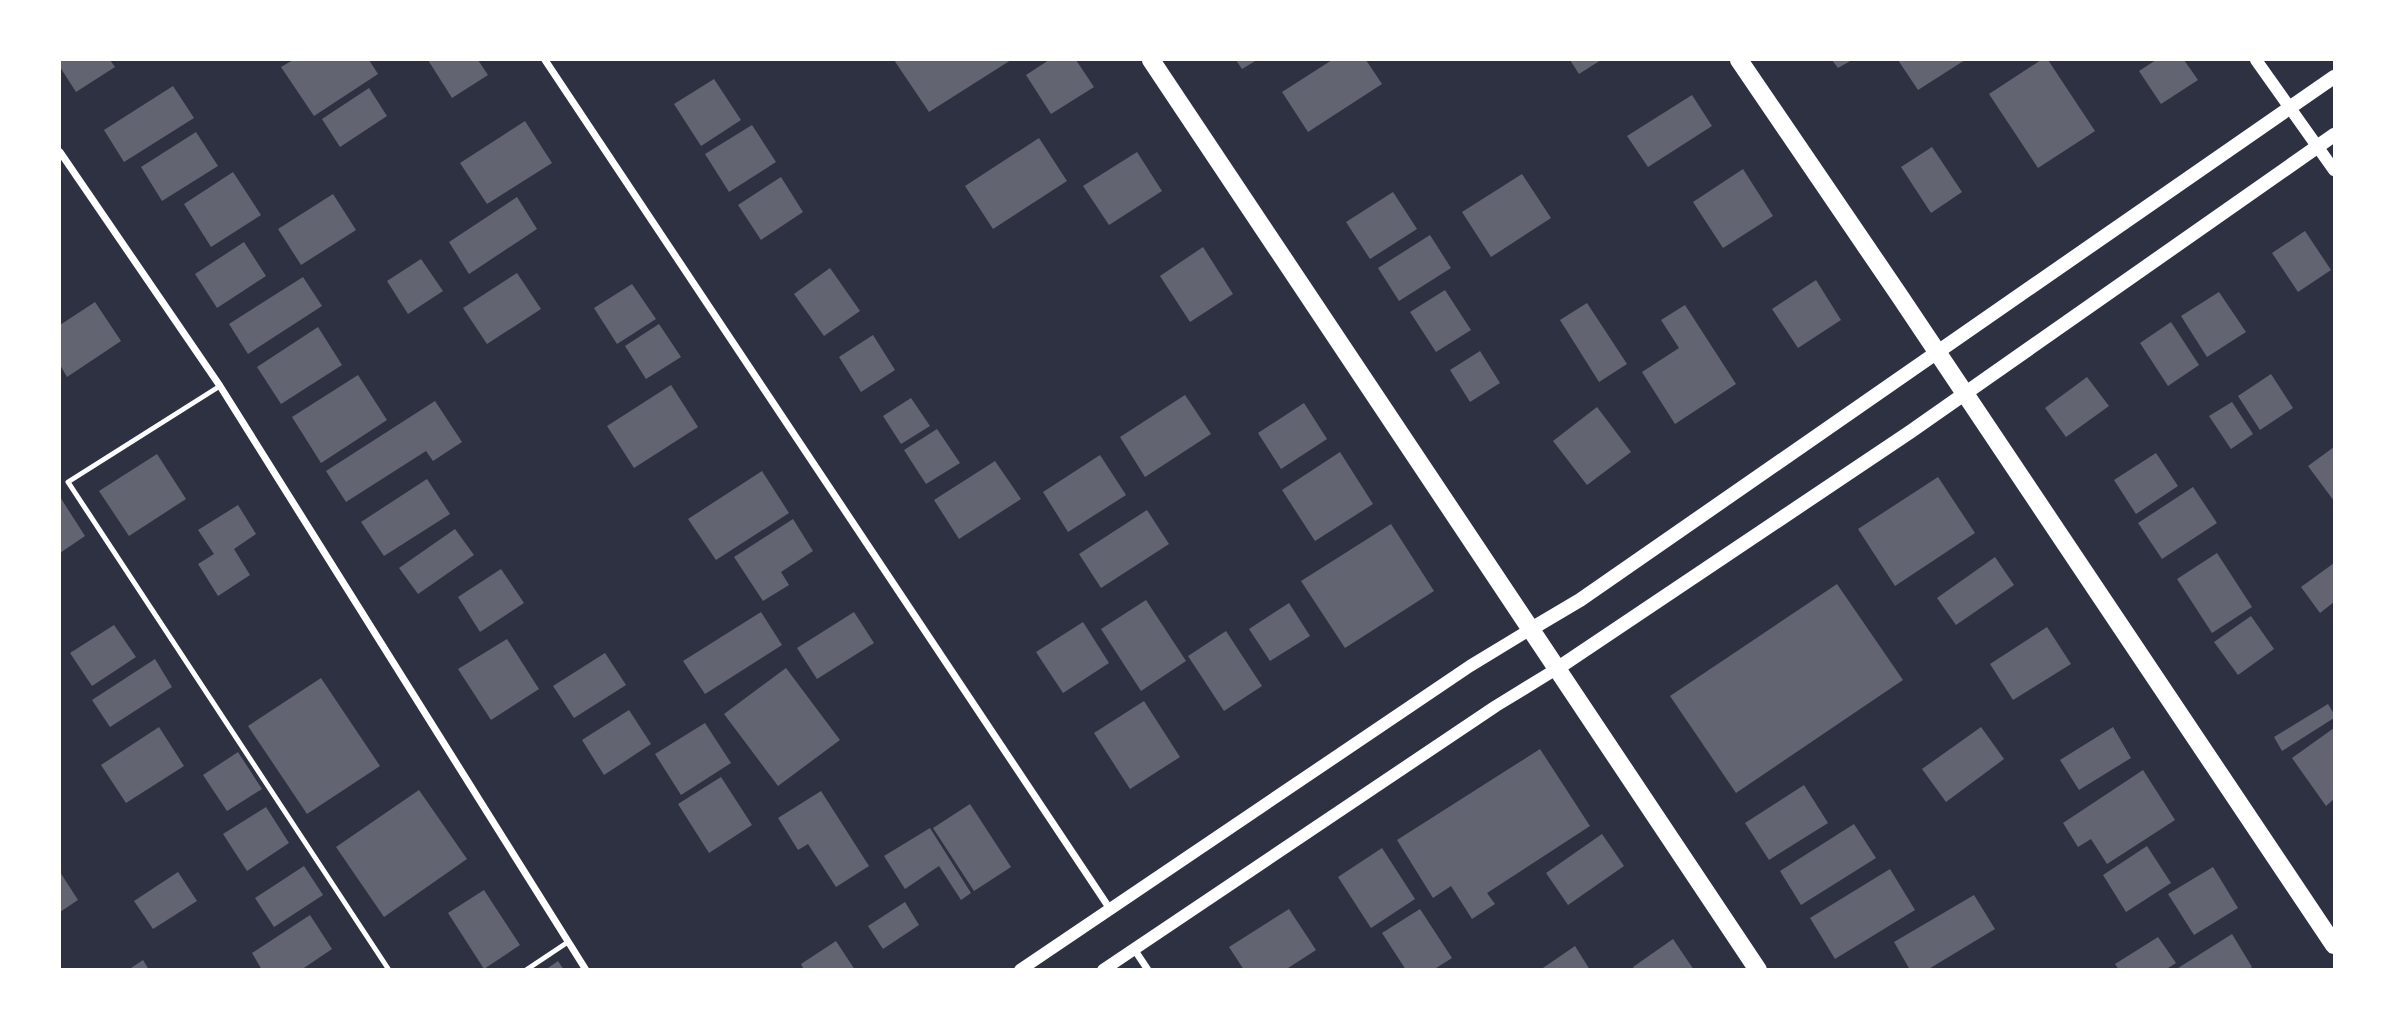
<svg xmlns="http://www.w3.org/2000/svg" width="2394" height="1029" font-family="Montserrat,sans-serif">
<rect width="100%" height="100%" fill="#2d3142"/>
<g fill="#626471">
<path d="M60,60H110L115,67L76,92L60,67Z"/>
<path d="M293,60H369L378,74L314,116L281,67Z"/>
<path d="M428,60H478L488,75L452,98Z"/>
<path d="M894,60H1011L929,112Z"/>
<path d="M1049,60H1076L1094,87L1051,114L1026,75Z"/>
<path d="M1236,60H1257L1242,69Z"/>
<path d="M1332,60H1366L1382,84L1308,132L1282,92Z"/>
<path d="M1570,60H1601L1579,74Z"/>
<path d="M1832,60H1852L1838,68Z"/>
<path d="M1898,60H1965L1918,90Z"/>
<path d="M2041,60H2048L2095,131L2038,168L1989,94Z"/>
<path d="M2156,60H2184L2198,80L2161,104L2139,71Z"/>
<path d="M714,79L741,120L701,146L674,104Z"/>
<path d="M173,86L194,118L124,162L104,130Z"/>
<path d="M369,88L387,116L340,147L322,119Z"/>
<path d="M1692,95L1712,126L1648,167L1627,136Z"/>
<path d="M525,121L552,163L487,204L460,163Z"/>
<path d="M752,125L776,162L729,192L705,154Z"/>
<path d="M196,132L218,166L162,201L141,167Z"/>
<path d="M1039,138L1067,181L993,229L965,186Z"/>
<path d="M1932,147L1962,192L1931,213L1901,167Z"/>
<path d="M1137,152L1162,191L1109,225L1083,186Z"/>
<path d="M1743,169L1773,216L1723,248L1693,202Z"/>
<path d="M233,172L261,215L211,247L184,204Z"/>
<path d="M1522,174L1551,218L1491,257L1462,212Z"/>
<path d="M781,177L803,212L761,240L738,205Z"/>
<path d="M1393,192L1417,229L1370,259L1346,222Z"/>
<path d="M333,194L356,230L301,265L278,229Z"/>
<path d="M517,197L537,229L469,274L449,242Z"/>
<path d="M2305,231L2331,270L2298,292L2272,253Z"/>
<path d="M1430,235L1451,268L1399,301L1378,268Z"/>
<path d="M244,242L266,276L217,308L195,274Z"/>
<path d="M1203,247L1233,294L1190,322L1160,276Z"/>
<path d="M421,259L443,291L408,314L387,281Z"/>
<path d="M830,268L860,311L824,336L794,294Z"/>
<path d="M517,273L541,309L487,344L463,308Z"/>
<path d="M303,277L322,306L248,354L229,324Z"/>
<path d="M1816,280L1841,320L1798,348L1772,309Z"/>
<path d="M632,284L656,319L617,344L594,308Z"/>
<path d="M1445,290L1471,330L1436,352L1410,312Z"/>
<path d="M2219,292L2246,332L2207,357L2181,316Z"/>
<path d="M95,302L121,341L67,377L60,365V325Z"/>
<path d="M1587,303L1627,364L1599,382L1560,320Z"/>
<path d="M1685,305L1736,384L1675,424L1642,372L1679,348L1661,320Z"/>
<path d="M2171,322L2199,365L2168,386L2140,343Z"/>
<path d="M659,324L681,357L646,379L625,346Z"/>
<path d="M318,327L342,365L281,404L257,367Z"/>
<path d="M873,335L895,370L861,392L839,357Z"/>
<path d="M1480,351L1500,383L1470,402L1450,370Z"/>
<path d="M2271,374L2293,408L2260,430L2238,396Z"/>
<path d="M358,375L387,420L321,463L292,417Z"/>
<path d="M2087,377L2109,406L2066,437L2045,408Z"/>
<path d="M671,385L698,427L634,468L607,426Z"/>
<path d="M1185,395L1211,434L1145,477L1120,437Z"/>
<path d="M911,398L930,426L901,444L883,416Z"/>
<path d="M435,401L462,442L433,461L426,451L346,502L326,471Z"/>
<path d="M2232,402L2253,434L2231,449L2209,416Z"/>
<path d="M1304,403L1327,439L1281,469L1258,433Z"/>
<path d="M1597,407L1631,452L1587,485L1553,441Z"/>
<path d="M937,429L960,463L926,484L904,450Z"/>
<path d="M2334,447V501L2308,466Z"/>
<path d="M1340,452L1373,504L1315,541L1282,490Z"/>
<path d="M2156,453L2178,486L2136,514L2114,480Z"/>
<path d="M157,454L186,499L129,536L99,491Z"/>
<path d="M1100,455L1126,495L1068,532L1043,492Z"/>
<path d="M995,461L1021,499L959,539L934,500Z"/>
<path d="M762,471L789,513L716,560L688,519Z"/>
<path d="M1938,477L1975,533L1895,586L1858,529Z"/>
<path d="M427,479L450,514L384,556L361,522Z"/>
<path d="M2193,487L2217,523L2162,559L2138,523Z"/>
<path d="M60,497L85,536L60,553Z"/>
<path d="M238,505L256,534L234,549L250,575L218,596L198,564L214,554L198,530Z"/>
<path d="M1147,510L1169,544L1101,588L1079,554Z"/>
<path d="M793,519L813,551L781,572L789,585L763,601L734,557Z"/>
<path d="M1391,524L1434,591L1345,648L1301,581Z"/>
<path d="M455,529L474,555L418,594L399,568Z"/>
<path d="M2217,553L2252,607L2212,633L2177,579Z"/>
<path d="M1995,557L2014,585L1956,625L1937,598Z"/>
<path d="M2334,563V602L2320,613L2301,587Z"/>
<path d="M501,569L524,603L480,632L458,597Z"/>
<path d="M1837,584L1903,680L1736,793L1670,696Z"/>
<path d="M1146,600L1186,661L1141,691L1101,629Z"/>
<path d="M1289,603L1310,636L1270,661L1249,629Z"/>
<path d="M761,612L782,645L705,694L683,661Z"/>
<path d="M854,612L874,643L817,679L797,648Z"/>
<path d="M2251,616L2274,649L2238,675L2214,642Z"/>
<path d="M1083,622L1109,663L1063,693L1036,652Z"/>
<path d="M114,625L136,657L92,686L70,653Z"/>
<path d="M2047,627L2071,664L2013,700L1990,664Z"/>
<path d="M1226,631L1262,686L1224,711L1188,656Z"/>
<path d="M507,639L539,689L491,720L458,669Z"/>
<path d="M605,653L626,685L574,718L553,686Z"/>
<path d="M155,659L172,687L110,727L92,700Z"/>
<path d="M786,668L840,740L778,786L724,714Z"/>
<path d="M321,678L380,766L307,814L248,726Z"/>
<path d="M1144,701L1180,757L1130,789L1094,733Z"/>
<path d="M2328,704L2334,714V718L2282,751L2274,737Z"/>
<path d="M629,710L651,744L604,775L582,740Z"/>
<path d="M705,723L731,763L681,795L655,754Z"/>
<path d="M159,727L184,766L126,803L101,765Z"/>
<path d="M1981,727L2004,759L1946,802L1922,769Z"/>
<path d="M2113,727L2131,758L2079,790L2060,760Z"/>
<path d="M2334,728V799L2326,806L2292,758Z"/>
<path d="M1540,749L1590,826L1487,893L1495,904L1472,919L1451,886L1433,898L1397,840Z"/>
<path d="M238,752L262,789L227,811L203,775Z"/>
<path d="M2143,770L2175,820L2107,864L2091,839L2078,847L2063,823Z"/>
<path d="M721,777L752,825L709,853L678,804Z"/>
<path d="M1804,785L1828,823L1769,860L1745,823Z"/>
<path d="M419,790L467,859L384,917L336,847Z"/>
<path d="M821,791L869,866L836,887L808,844L798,850L778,818Z"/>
<path d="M970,804L1011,867L974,891L933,828Z"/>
<path d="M266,807L289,843L247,871L223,834Z"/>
<path d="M1854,824L1876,858L1801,905L1780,871Z"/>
<path d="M930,828L971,893L961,900L939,866L905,889L884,856Z"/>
<path d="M1602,834L1624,866L1568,905L1546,873Z"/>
<path d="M2147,846L2171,883L2126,912L2103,875Z"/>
<path d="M1382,848L1415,899L1371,928L1338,877Z"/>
<path d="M304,866L323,895L274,927L255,898Z"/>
<path d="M2213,867L2238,908L2194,935L2168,894Z"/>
<path d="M1890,869L1915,910L1835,959L1810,918Z"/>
<path d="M60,872L78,900L60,912Z"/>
<path d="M178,872L197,901L153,929L134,901Z"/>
<path d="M484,890L520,945L484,969L448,913Z"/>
<path d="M1974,895L1995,929L1927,970H1910L1894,942Z"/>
<path d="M905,902L919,925L883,949L868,926Z"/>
<path d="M1289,909L1316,950L1285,970H1244L1229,947Z"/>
<path d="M1420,909L1452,958L1433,970H1406L1382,933Z"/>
<path d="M310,915L332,949L301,970H262L252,953Z"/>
<path d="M2232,934L2252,967L2248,970H2175Z"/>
<path d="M2158,937L2176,963L2165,970H2119L2115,964Z"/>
<path d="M1673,939L1694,970H1635L1633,967Z"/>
<path d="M836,941L855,970H804L801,964Z"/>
<path d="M1575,946L1590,970H1540Z"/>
<path d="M143,960L149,970H128Z"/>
<path d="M558,961L564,970H545Z"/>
</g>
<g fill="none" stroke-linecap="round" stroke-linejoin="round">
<g stroke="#fff" stroke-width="5">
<path d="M220,386L68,482L389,970"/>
<path d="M526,970L568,942"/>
</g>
<g stroke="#fff" stroke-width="7">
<path d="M545,60L1110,909"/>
<path d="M60,152L220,386L586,970"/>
<path d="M1134,949L1148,970"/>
</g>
<g stroke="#fff" stroke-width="12">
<path d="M2256,60L2334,170"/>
<path d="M1020,970L1470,666L1531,629"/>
<path d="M1103,970L1496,706L1558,668"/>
</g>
<g stroke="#fff" stroke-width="14">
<path d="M1531,629L1580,600L2334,77"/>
<path d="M1558,668L1910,432L2334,135"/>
</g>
<g stroke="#fff" stroke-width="18">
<path d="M1151,60L1758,970"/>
<path d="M1739,60L1899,295L2334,945"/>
</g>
</g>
<rect width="2394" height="1029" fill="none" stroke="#ffffff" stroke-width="122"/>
</svg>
